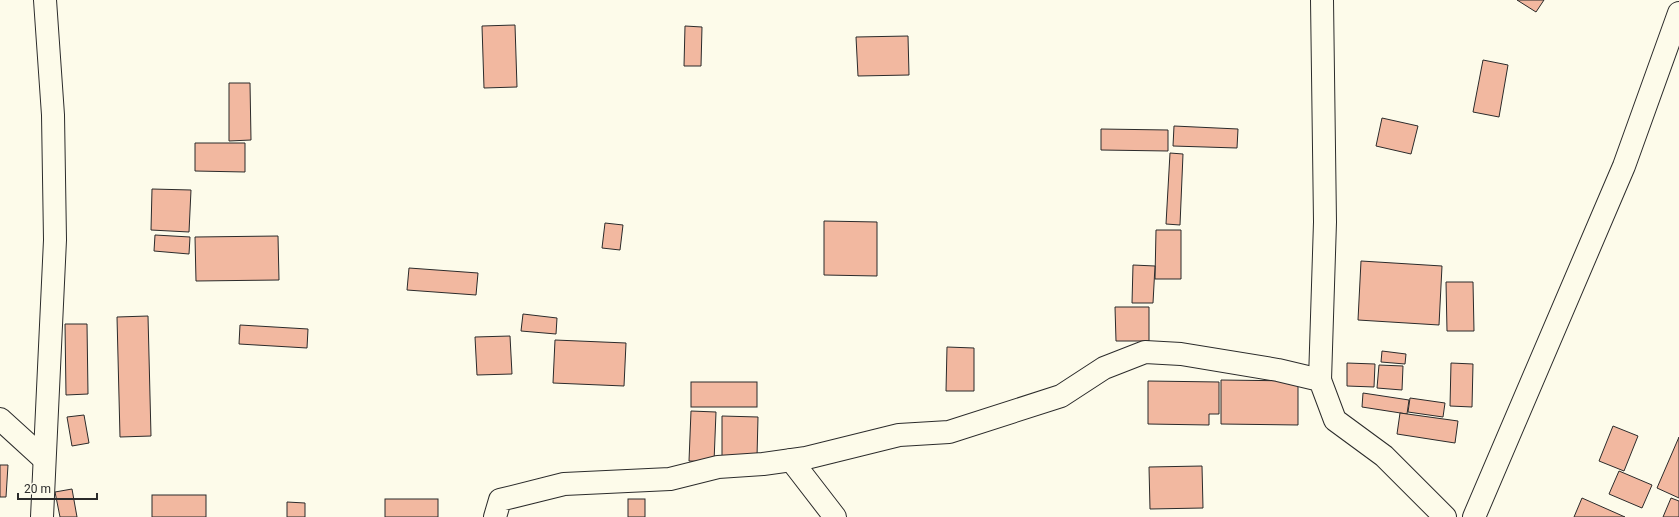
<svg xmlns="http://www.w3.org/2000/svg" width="1679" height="517" font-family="Roboto,sans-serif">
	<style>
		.building { fill: #f2b8a0; stroke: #2b2b2b }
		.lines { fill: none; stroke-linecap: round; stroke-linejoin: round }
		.minor-casing { stroke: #2b2b2b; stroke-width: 24 }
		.minor { stroke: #fdfbea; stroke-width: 22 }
	</style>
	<rect width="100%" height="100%" fill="#fdfbea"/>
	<g class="building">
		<path d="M1517,0h27l-8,12z"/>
		<path d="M515,25l2,62 -33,1 -2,-62z"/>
		<path d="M685,26l17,1 -1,39h-17z"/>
		<path d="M908,36l1,39 -51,1 -2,-39z"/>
		<path d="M1483,60l25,5 -9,52 -26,-5z"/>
		<path d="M229,83h21l1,57 -22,1z"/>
		<path d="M1382,118l36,8 -7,28 -35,-8z"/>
		<path d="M1174,126l64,3 -1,19 -64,-2z"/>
		<path d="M1101,129l67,1v21l-67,-1z"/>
		<path d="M195,143h50v29l-50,-1z"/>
		<path d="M1170,153l13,1 -3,71 -14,-1z"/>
		<path d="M152,189l39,1 -2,42 -38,-2z"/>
		<path d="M824,221l53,1v54l-53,-1z"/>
		<path d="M605,223l18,2 -3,25 -18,-2z"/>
		<path d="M1156,230h25v49h-26z"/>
		<path d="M155,235l35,2 -1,17 -35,-3z"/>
		<path d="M278,236l1,44 -83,1 -1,-44z"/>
		<path d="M1361,261l81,5 -3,59 -81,-5z"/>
		<path d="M1133,265l22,1 -2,37h-21z"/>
		<path d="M409,268l69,5 -2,22 -69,-5z"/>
		<path d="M1446,282h27l1,49h-27z"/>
		<path d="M1115,307h34v34h-33z"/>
		<path d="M523,314l34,4 -1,16 -35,-3z"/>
		<path d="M148,316l3,120 -31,1 -3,-120z"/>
		<path d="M65,324h22l1,70 -22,1z"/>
		<path d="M240,325l68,4 -1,19 -68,-4z"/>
		<path d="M510,336l2,38 -35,1 -2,-38z"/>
		<path d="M555,340l71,3 -2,43 -71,-3z"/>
		<path d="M947,347l27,1v43h-28z"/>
		<path d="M1382,351l24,3 -1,10 -24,-2z"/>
		<path d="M1347,363l28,1 -1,23 -27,-1z"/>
		<path d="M1451,363l22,1 -1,43 -22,-1z"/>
		<path d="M1379,365l24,1 -1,24 -25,-2z"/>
		<path d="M1221,380l77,1v44l-77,-1z"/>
		<path d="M1148,381l71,1v32h-10v11l-61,-1z"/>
		<rect x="691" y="382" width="66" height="25"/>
		<path d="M1363,393l46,7 -2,14 -45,-7z"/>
		<path d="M1410,398l35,5 -2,14 -35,-5z"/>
		<path d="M691,411l25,1 -2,50 -25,-1z"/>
		<path d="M1400,413l58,8 -3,22 -58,-9z"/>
		<path d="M84,415l5,28 -17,3 -5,-29z"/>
		<path d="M722,416l36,1 -1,40 -35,5z"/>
		<path d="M1613,426l25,10 -14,35 -25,-10z"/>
		<path d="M1679,437v61l-22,-10z"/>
		<path d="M0,465h8l-2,32h-6z"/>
		<path d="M1202,466l1,42 -53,1 -1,-42z"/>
		<path d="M1619,471l33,14 -10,23 -33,-14z"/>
		<path d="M72,489l5,28h-17l-5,-25z"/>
		<rect x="152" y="495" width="54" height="22"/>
		<path d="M1582,498l43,19h-51z"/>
		<path d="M1671,498l8,3v16h-16z"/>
		<rect x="385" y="499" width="53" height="18"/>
		<rect x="628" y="499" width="17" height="18"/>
		<path d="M287,502l18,1v14h-18z"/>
	</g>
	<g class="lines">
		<defs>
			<g id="minor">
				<path d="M1320,380l5,-158 -3,-222"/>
				<path d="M0,419l44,40"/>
				<path d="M791,460l44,57"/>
				<path d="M42,517l13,-277 -2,-125 -8,-115"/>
				<path d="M495,517l5,-17 64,-16 106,-5 48,-12 45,-3 43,-6 93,-23 50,-3 112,-36 43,-28 41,-16 36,2 97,16 42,10 15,40 49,36 61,61"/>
				<path d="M1474,517l150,-351 55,-153"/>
			</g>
		</defs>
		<use href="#minor" class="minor-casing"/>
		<use href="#minor" class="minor"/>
	</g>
	<path d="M18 493v6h79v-6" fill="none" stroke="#2b2b2b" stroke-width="2"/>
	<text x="24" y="493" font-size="12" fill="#2b2b2b" stroke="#fdfbea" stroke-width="3" paint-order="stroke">20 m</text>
</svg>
